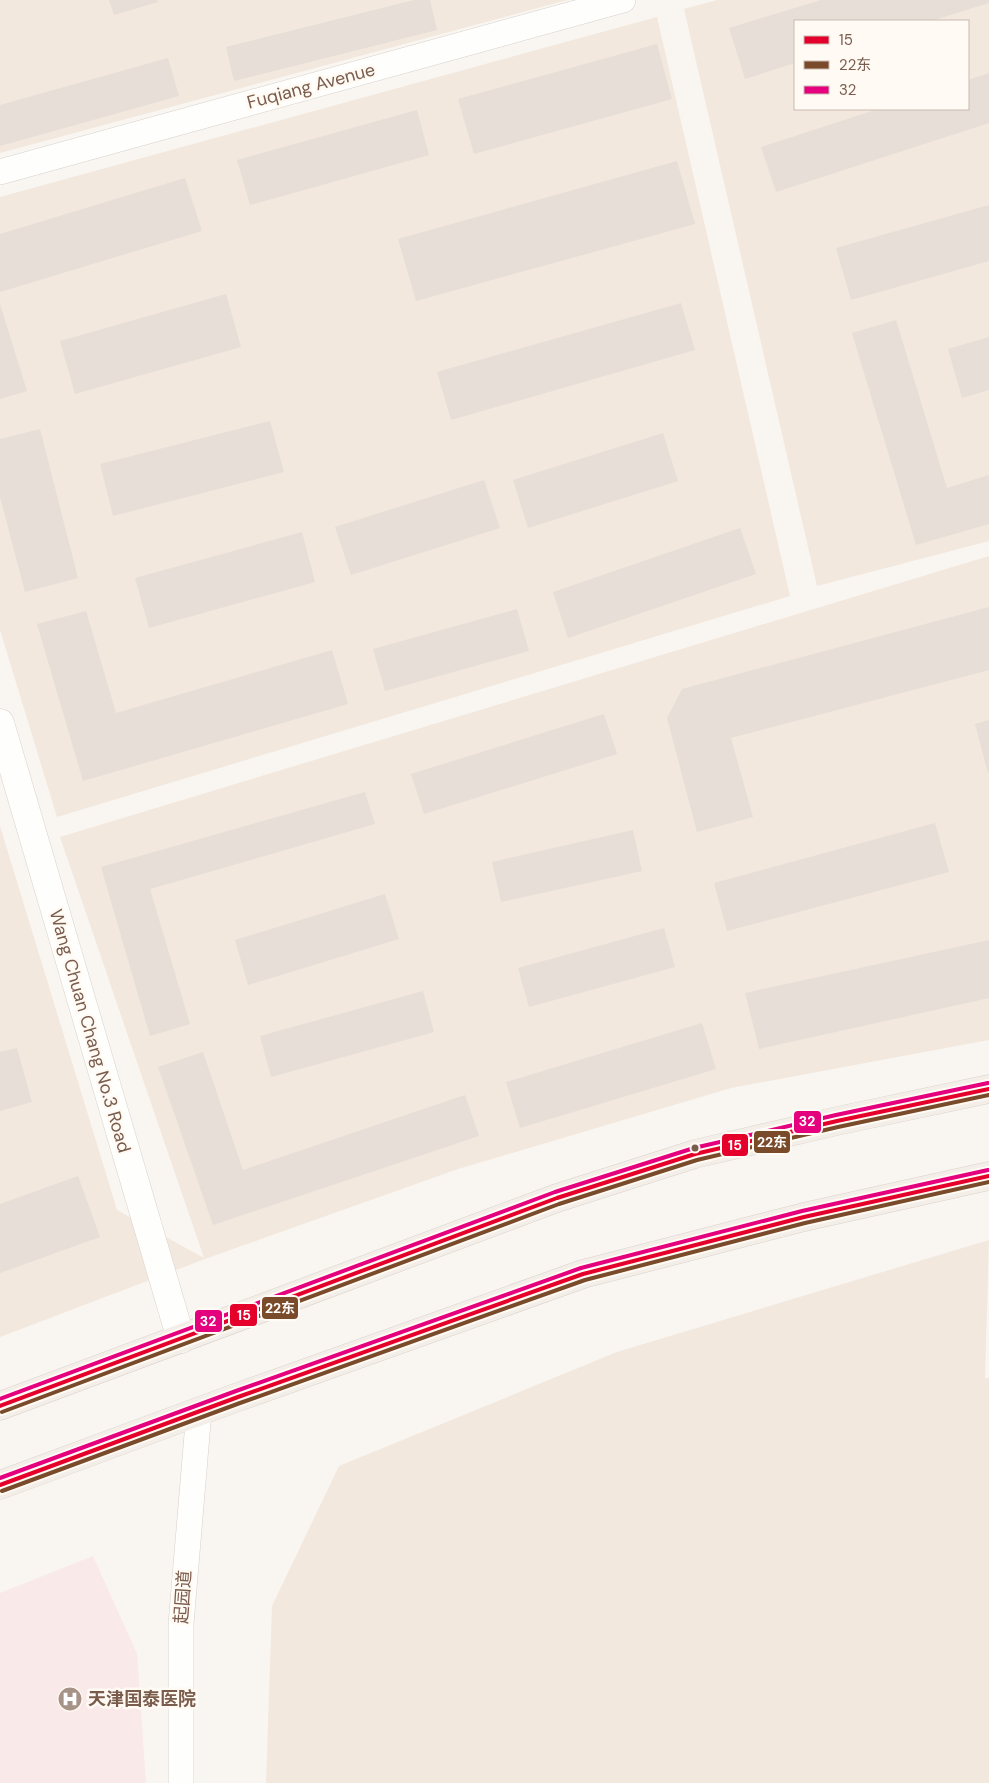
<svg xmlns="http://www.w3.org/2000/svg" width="989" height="1783" font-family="'DM Sans','Noto Sans SC',sans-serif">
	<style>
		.residential { fill: #f2e8de; fill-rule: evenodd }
		.medical { fill: #fae9e9 }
		.building { fill: #e6ded7 }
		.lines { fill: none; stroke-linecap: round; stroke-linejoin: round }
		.street-casing { stroke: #d7d1cb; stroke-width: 26 }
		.secondary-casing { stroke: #d9d2cb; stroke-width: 29 }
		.primary-casing { stroke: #dad1cc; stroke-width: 29 }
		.street { stroke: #fefefd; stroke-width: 25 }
		.secondary { stroke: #fefefd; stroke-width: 28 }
		.primary { stroke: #f3eee8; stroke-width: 28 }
		.bus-1-casing { stroke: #fffaf3; stroke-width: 8 }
		.bus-2-casing { stroke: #fffaf3; stroke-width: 8 }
		.bus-3-casing { stroke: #fffaf3; stroke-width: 8 }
		.bus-1 { stroke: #e4002b; stroke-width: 4 }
		.bus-2 { stroke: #7a4b2a; stroke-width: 4 }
		.bus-3 { stroke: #e5007d; stroke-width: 4 }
		.bus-dot { fill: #7a5c4d; stroke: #fffaf3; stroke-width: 2 }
		.labels { text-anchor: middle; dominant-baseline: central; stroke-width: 5; stroke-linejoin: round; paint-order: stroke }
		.street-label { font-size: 18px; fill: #7a5c4d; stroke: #fffaf3 }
		.poi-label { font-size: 18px; font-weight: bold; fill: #7a5c4d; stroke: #fffaf3; text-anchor: start }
		.line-badge { stroke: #fffaf3; stroke-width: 2 }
		.badge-label { font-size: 14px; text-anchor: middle; font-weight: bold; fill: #fff }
	</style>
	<rect width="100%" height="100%" fill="#f9f5f0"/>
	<g class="residential">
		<path d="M0,0h567l-567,153z"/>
		<path d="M717,0h272v541l-172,45 -133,-577zM795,21h173v88h-173z"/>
		<path d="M657,17l133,579 -733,221 -57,-187v-433z"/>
		<path d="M989,556v484l-258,48 -273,81 -253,90 -205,78v-511l117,384 87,48 -144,-421z"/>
		<path d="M989,1240l-4,138h4v405h-723l6,-177 67,-140 278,-114z"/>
	</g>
	<path class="medical" d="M93,1556l44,98 9,129h-146v-190z"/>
	<g class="building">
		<path d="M109,0h48l1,2 -44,13z"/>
		<path d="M414,0h16l7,30 -203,51 -8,-34z"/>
		<path d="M821,0h168v3l-58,18h-136v42l-50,16 -16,-51z"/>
		<path d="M657,44l15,55 -198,55 -16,-55z"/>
		<path d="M168,58l11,38 -179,50v-41z"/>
		<path d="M989,73v50l-213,69 -15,-45 117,-38h90v-29z"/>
		<path d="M417,110l12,45 -179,50 -13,-45z"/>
		<path d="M677,161l18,63 -279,77 -18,-62z"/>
		<path d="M185,178l17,53 -202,61v-58z"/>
		<path d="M989,205v56l-138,39 -15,-52z"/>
		<path d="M226,294l15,53 -166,47 -15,-53z"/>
		<path d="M681,303l14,47 -244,70 -14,-48z"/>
		<path d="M0,304l27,87 -27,8z"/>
		<path d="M896,320l51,168 42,-13v49l-73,21 -64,-212z"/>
		<path d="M989,337v53l-27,8 -14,-49z"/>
		<path d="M270,421l14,51 -171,44 -13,-52z"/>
		<path d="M40,429l38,149 -53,14 -25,-95v-58z"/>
		<path d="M663,433l15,48 -150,47 -15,-48z"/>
		<path d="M484,480l16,48 -149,47 -16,-48z"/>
		<path d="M740,528l16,46 -188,64 -15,-46z"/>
		<path d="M302,532l13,50 -166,46 -14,-50z"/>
		<path d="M989,607v63l-258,68 22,79 -56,15 -30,-114 15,-29z"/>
		<path d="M517,609l12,42 -144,40 -12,-42z"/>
		<path d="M86,611l30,102 216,-63 16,54 -265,77 -46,-157z"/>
		<path d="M604,714l13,40 -193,60 -13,-40z"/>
		<path d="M989,720v52l-1,1 -13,-49z"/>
		<path d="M365,792l10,32 -225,65 40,135 -40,12 -49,-169z"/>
		<path d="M935,823l14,49 -222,59 -13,-48z"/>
		<path d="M633,830l9,41 -141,31 -9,-40z"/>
		<path d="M385,894l14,45 -151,46 -13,-45z"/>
		<path d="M664,928l11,39 -146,40 -11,-39z"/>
		<path d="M989,940v58l-230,51 -14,-56z"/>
		<path d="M423,991l11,41 -163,45 -11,-41z"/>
		<path d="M702,1023l14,46 -196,59 -14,-46z"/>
		<path d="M17,1048l15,54 -32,9v-59z"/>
		<path d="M203,1052l40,118 222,-75 14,41 -266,89 -55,-158z"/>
		<path d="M78,1176l22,61 -100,36v-69z"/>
	</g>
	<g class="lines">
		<defs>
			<g id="street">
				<path d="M0,172l623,-172"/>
				<path d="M181,1783v-159l18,-213"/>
			</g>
			<path id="secondary" d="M0,723l181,616"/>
			<g id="primary">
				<path d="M0,1406l557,-208 138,-44 142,-33 152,-32"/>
				<path d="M0,1485l238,-88 345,-123 221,-57 185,-41"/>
			</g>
		</defs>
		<use href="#street" class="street-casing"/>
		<use href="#secondary" class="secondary-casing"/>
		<use href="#primary" class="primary-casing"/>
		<use href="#street" class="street"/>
		<use href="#secondary" class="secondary"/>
		<use href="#primary" class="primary"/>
		<defs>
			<g id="bus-1">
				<path d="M0,1406l557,-208 138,-44 142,-33 152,-32"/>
				<path d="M0,1485l238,-88 345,-123 221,-57 185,-41"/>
			</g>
			<g id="bus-2">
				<path d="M2,1412l557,-208 138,-44 141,-33 151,-32"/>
				<path d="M2,1491l238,-88 345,-123 220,-57 184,-41"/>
			</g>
			<g id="bus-3">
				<path d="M0,1399l555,-207 139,-44 142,-33 152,-32"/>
				<path d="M0,1478l236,-87 345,-123 221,-57 186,-41"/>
			</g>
		</defs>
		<use href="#bus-1" class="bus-1-casing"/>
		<use href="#bus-2" class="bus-2-casing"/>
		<use href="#bus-3" class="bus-3-casing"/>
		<use href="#bus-1" class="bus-1"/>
		<use href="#bus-2" class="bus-2"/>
		<use href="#bus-3" class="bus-3"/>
	</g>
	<defs>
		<symbol id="hospital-disc" viewBox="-11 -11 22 22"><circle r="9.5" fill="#a69286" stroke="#fffaf3"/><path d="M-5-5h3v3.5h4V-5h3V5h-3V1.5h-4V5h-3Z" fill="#fff"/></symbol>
	</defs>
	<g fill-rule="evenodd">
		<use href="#hospital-disc" x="56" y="1685" width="28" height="28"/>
	</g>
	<circle class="bus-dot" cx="695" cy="1148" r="4.5"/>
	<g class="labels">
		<g class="street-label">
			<text transform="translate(311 86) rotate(-15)">Fuqiang Avenue</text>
			<text transform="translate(90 1031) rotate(74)">Wang Chuan Chang No.3 Road</text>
			<text transform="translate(183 1597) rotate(-86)">起园道</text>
		</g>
		<g class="poi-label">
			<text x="88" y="1699">天津国泰医院</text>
		</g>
	</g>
	<g class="line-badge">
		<rect x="793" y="1110" width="29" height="24" rx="5" fill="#e5007d"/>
		<rect x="753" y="1130" width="38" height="24" rx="5" fill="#7a4b2a"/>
		<rect x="721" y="1133" width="28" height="24" rx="5" fill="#e4002b"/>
		<rect x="261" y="1296" width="38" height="24" rx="5" fill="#7a4b2a"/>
		<rect x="229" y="1303" width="29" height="24" rx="5" fill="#e4002b"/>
		<rect x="194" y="1309" width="29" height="24" rx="5" fill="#e5007d"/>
	</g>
	<g class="badge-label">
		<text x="807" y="1126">32</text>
		<text x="772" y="1147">22东</text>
		<text x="735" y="1150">15</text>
		<text x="280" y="1313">22东</text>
		<text x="244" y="1320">15</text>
		<text x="208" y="1326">32</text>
	</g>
	<rect x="794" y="20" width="175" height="90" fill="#fffaf3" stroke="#cabbb1"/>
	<rect x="804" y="36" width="25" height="8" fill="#e4002b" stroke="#cabbb1"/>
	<text x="839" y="45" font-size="15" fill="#7a5c4d">15</text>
	<rect x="804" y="61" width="25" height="8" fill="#7a4b2a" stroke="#cabbb1"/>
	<text x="839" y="70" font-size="15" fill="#7a5c4d">22东</text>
	<rect x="804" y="86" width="25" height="8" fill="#e5007d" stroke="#cabbb1"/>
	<text x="839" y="95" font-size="15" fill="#7a5c4d">32</text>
</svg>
